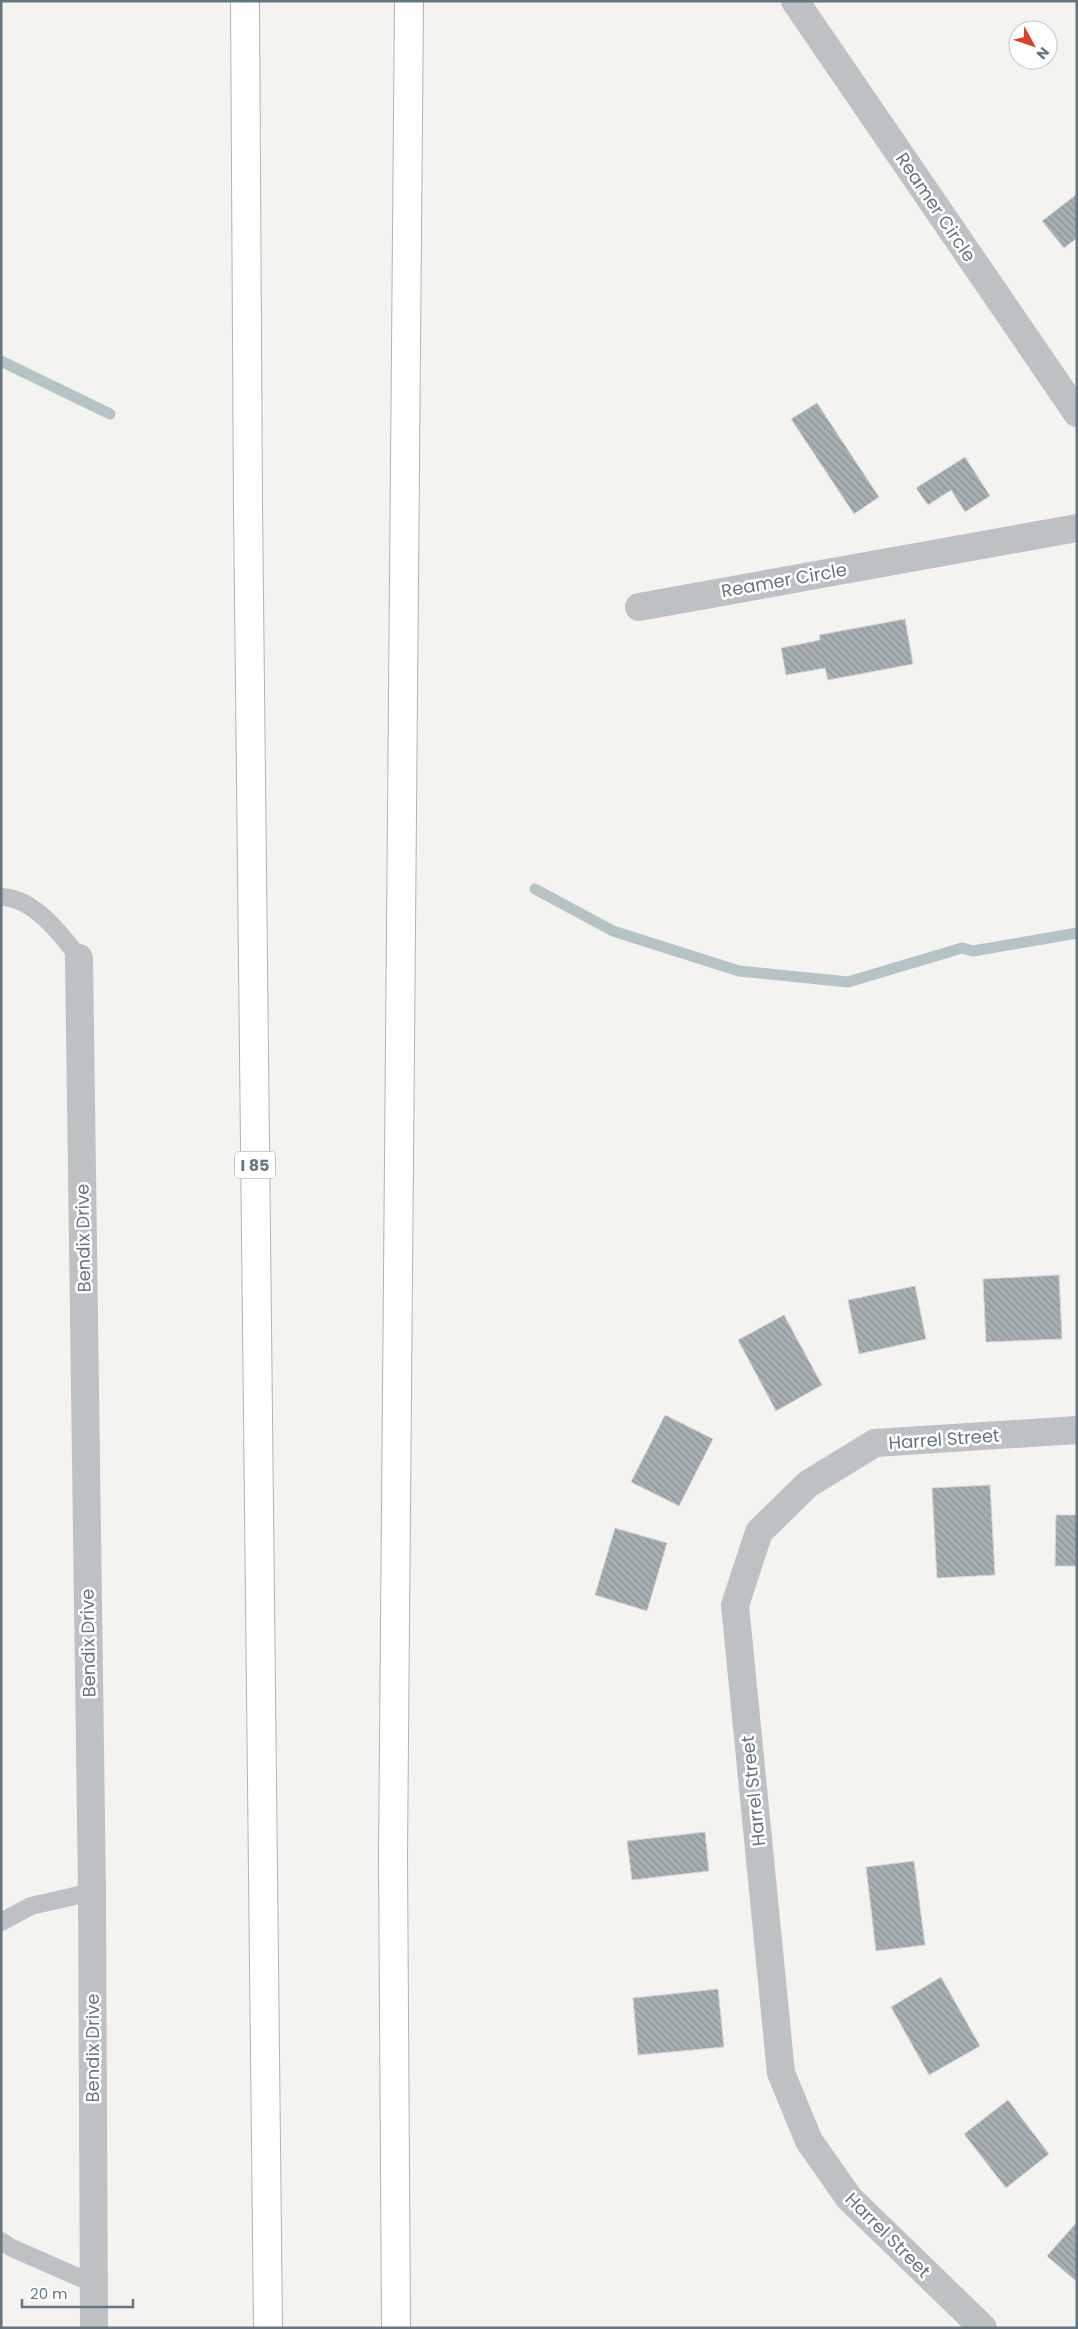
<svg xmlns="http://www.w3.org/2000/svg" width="1078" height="2329" font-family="Poppins,sans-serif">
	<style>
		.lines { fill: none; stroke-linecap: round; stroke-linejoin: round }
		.stream { stroke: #b5c3c5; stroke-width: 11 }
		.building { fill: url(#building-back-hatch); stroke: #d5d5d3 }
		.motorway-casing { stroke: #b0b4b6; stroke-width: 30 }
		.service { stroke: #bdc1c4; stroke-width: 18 }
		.minor { stroke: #bdc1c4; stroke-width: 28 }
		.motorway { stroke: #fff; stroke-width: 28 }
		.labels { text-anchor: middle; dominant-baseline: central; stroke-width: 5; stroke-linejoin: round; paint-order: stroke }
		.shield { fill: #fff; stroke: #929fa5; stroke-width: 1 }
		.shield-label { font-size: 16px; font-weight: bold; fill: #64767f }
		.street-label { font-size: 18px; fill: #64767f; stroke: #fff }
	</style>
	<defs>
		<pattern id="building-back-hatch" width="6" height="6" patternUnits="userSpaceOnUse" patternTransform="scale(1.25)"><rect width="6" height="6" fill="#a6afb2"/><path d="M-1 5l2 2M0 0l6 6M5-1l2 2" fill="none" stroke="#8b9396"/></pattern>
	</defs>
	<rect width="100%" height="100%" fill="#f4f3f0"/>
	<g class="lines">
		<g class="stream">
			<path d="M1,361l109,53"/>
			<path d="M535,889l78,42 126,40 109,11 114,-34 11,3 104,-18"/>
		</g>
	</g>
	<g class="building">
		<path d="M1077,194v44l-13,10 -22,-27z"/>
		<path d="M817,403l62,94 -25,17 -63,-95z"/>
		<path d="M965,457l25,39 -25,16 -14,-22 -23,15 -12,-17z"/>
		<path d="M905,619l8,45 -85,16 -3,-12 -39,7 -5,-27 39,-8 -1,-5z"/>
		<path d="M1059,1275l3,64 -76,3 -3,-63z"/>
		<path d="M915,1286l11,53 -67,15 -11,-54z"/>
		<path d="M784,1315l38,70 -46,26 -38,-71z"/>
		<path d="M665,1415l48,24 -34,67 -48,-24z"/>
		<path d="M990,1485l5,90 -58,3 -5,-90z"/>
		<path d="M1056,1515h21v51h-22z"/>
		<path d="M615,1528l52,15 -20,68 -52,-16z"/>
		<path d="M705,1832l4,39 -77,9 -5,-39z"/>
		<path d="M914,1861l11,84 -49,6 -10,-84z"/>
		<path d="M941,1977l39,69 -51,29 -38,-68z"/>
		<path d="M718,1989l6,58 -86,8 -5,-57z"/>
		<path d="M1008,2100l41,54 -43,34 -42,-54z"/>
		<path d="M1077,2222v60l-30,-26z"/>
	</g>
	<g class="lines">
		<defs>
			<g id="motorway">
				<path d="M245,1l3,505 20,1822"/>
				<path d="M396,2328l-3,-472 16,-1855"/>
			</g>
		</defs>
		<use href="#motorway" class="motorway-casing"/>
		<g class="service">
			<path d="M1,897c32,0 61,38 78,61"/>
			<path d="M1,1922l30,-16 61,-14"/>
			<path d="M1,2241l11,7 82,36"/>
		</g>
		<g class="minor">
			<path d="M795,1l282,412"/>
			<path d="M639,607l438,-79"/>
			<path d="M79,958l13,934 2,436"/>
			<path d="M983,2328l-134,-130 -40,-57 -28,-68 -46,-468 24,-73 49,-48 67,-41 202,-13"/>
		</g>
		<use href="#motorway" class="motorway"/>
	</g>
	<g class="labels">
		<rect class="shield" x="235" y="1151.5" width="40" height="27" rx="4"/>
		<g class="shield-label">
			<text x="255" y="1165">I 85</text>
		</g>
		<g class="street-label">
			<text transform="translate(936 207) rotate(56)">Reamer Circle</text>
			<text transform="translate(784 580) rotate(-10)">Reamer Circle</text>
			<text transform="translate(83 1238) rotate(-91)">Bendix Drive</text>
			<text transform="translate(944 1439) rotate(-4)">Harrel Street</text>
			<text transform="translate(88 1643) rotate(-91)">Bendix Drive</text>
			<text transform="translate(753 1791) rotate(-96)">Harrel Street</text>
			<text transform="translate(92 2048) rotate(-90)">Bendix Drive</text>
			<text transform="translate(888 2235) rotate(45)">Harrel Street</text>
		</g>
	</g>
	<rect width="1078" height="2329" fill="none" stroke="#64767f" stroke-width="5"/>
	<g transform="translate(1033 45) rotate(130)"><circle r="24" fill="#ffffff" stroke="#c1c8cc"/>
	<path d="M0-4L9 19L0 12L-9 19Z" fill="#da4129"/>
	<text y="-8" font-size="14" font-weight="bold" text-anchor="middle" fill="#64767f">N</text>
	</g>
	<path d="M22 2299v8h111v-8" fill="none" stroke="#64767f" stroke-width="2.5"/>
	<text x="30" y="2299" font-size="15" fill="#64767f" stroke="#ffffff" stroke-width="4" paint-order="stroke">20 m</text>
</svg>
